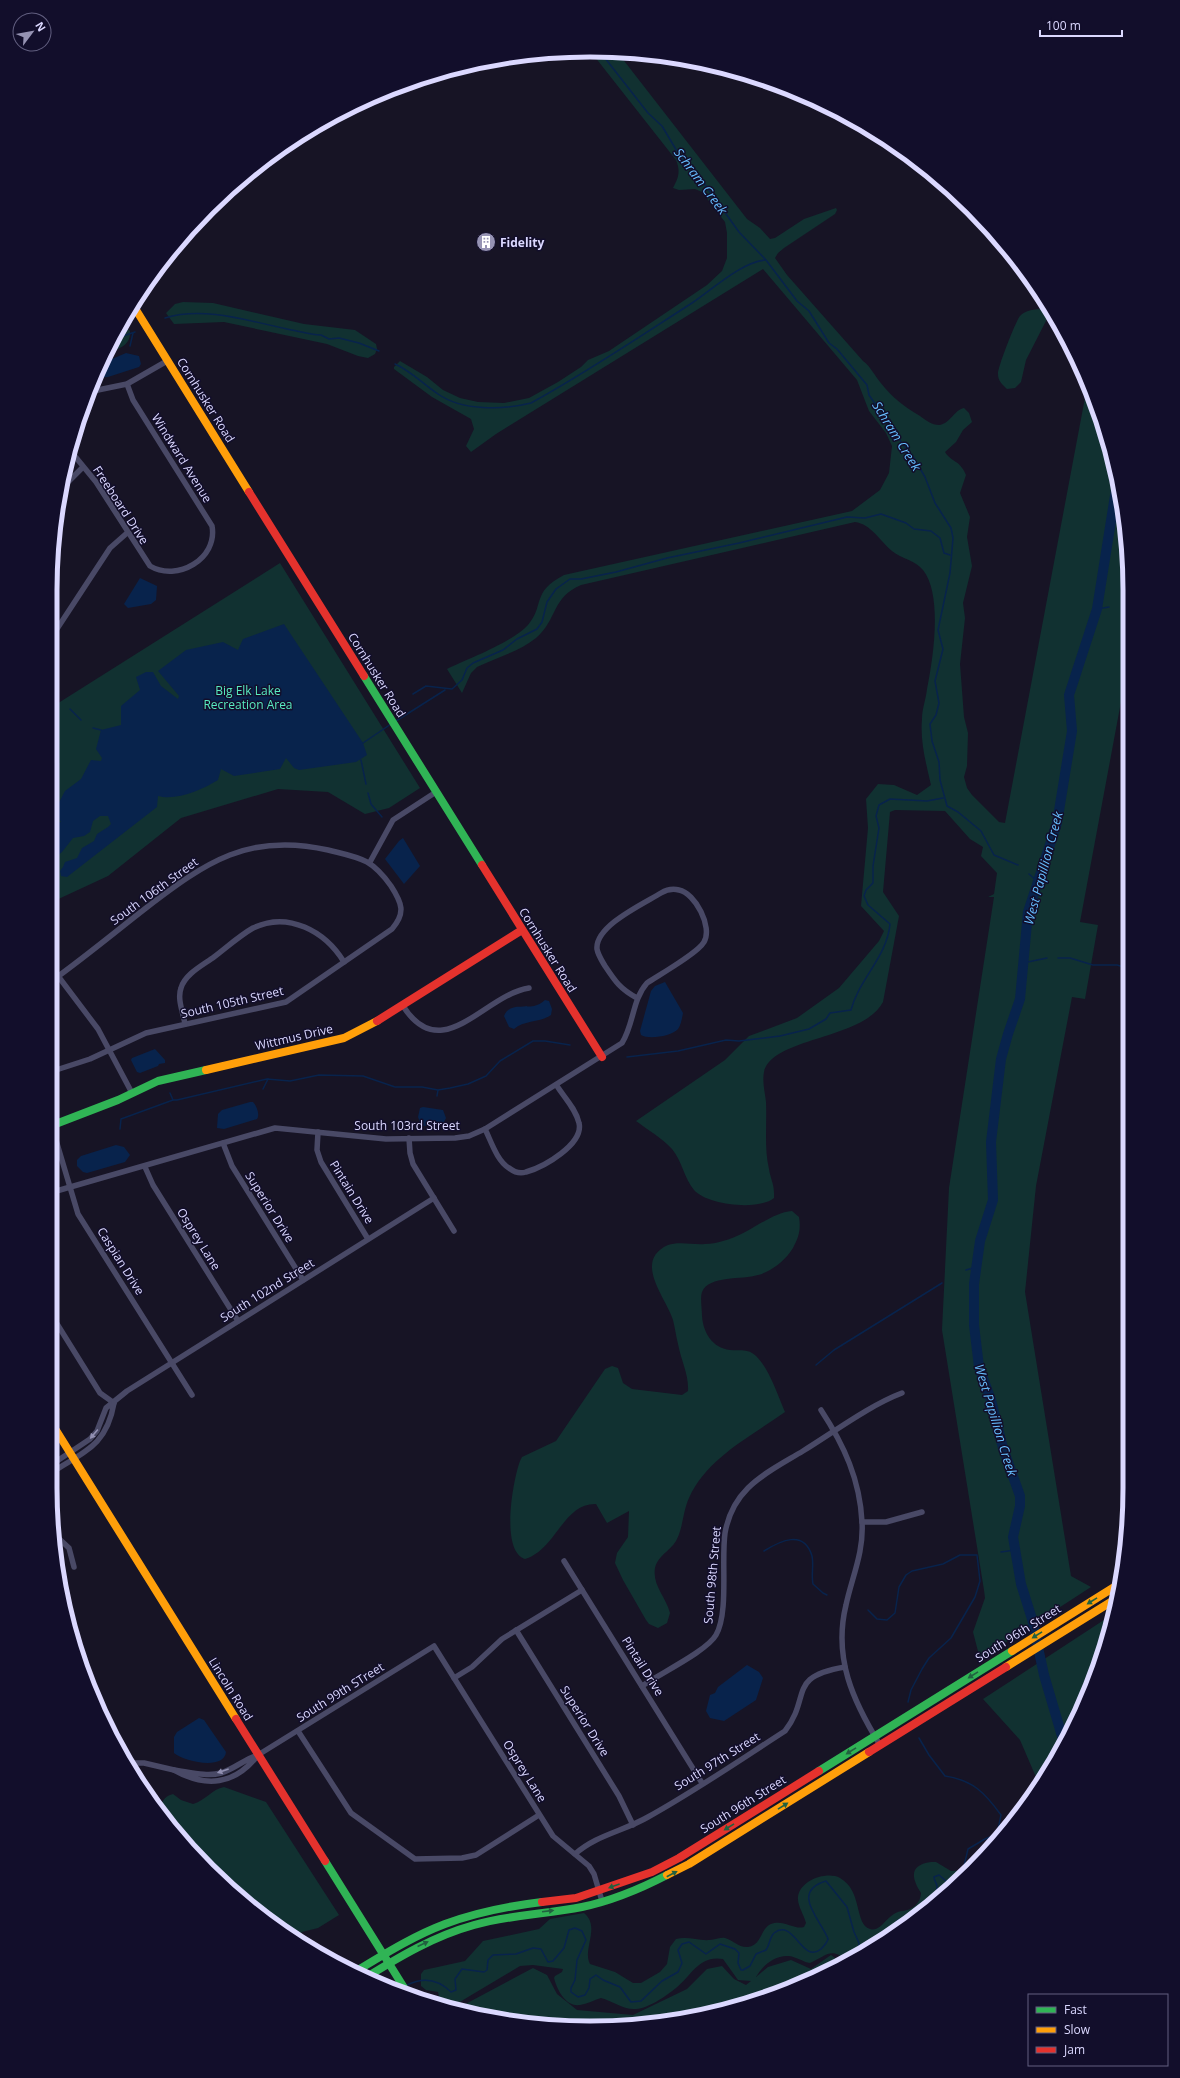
<svg xmlns="http://www.w3.org/2000/svg" width="1180" height="2078" font-family="'Open Sans',sans-serif">
	<style>
		.green { fill: #113131 }
		.water { fill: #08234c }
		.lines { fill: none; stroke-linecap: round; stroke-linejoin: round }
		.stream { stroke: #08234c; stroke-width: 1.5 }
		.river { stroke: #08234c; stroke-width: 10 }
		.street { stroke: #494966; stroke-width: 5.5 }
		.fast { stroke: #30b455; stroke-width: 8 }
		.slow { stroke: #ff9f0a; stroke-width: 8 }
		.jam { stroke: #e5322d; stroke-width: 8 }
		.oneway { fill: #9290b2 }
		.oneway2 { fill: #216140 }
		.labels { text-anchor: middle; dominant-baseline: central; stroke-width: 3; stroke-linejoin: round; paint-order: stroke }
		.poi-label { font-size: 12px; font-weight: bold; fill: #dbd8ff; stroke: #120e2b; text-anchor: start }
		.street-label { font-size: 12px; fill: #dbd8ff; stroke: #120e2b }
		.park-label { font-size: 12px; fill: #58ebc0; stroke: #120e2b }
		.water-label { font-size: 13px; font-style: italic; fill: #66beff; stroke: #120e2b }
		.rim { fill: none; stroke: #dbd8ff; stroke-width: 5 }
	</style>
	<rect width="100%" height="100%" fill="#171425"/>
	<g class="green">
		<path d="M591,52l27,1 129,166 13,9 10,11 5,-1 29,-19 32,-11 1,2 -2,4 -51,34 -6,5 -3,5 12,17 76,86c8,6 11,14 17,21 13,16 23,24 40,34 5,4 12,9 19,9 11,-1 15,-15 25,-17l5,5 3,9 -9,8 -7,12 -11,10c7,11 14,7 21,23l-6,18 10,24 -3,20 5,29 -9,37 2,15 -5,46 4,53 4,16 -1,33 -3,11 3,11 5,7 27,27 6,1 82,-436 14,29 24,104 1,155 -46,247 18,3 -13,74 -13,-2 -36,189 -11,106 46,284 20,11 -111,72 -7,-27 12,-34 -1,-8 -42,-260 7,-142 45,-291h-6l6,-3 3,-21 -16,-17 2,-9 -13,-8 -25,-28 -50,-1 -5,2 -7,80 16,24 -16,86c-20,38 -111,35 -119,70 -2,10 1,20 2,30 1,22 -2,46 3,67 1,8 5,15 5,24v5c-16,13 -67,7 -80,-8 -10,-12 -12,-29 -22,-41 -10,-11 -24,-19 -36,-28l89,-61 24,-24 48,-18 42,-30 40,-47 5,-10 -23,-25 7,-78 -2,-29 12,-15 16,1 23,10 14,-10c-5,-22 -11,-43 -9,-66 0,-10 4,-20 5,-30 6,-30 16,-94 -4,-119 -8,-10 -21,-11 -31,-19 -12,-10 -21,-27 -37,-29l-274,63c-30,13 -23,34 -45,53 -16,13 -40,20 -59,29l-6,6 -9,20 -15,-24c21,-10 66,-27 81,-44 17,-20 3,-33 36,-50l288,-64 28,-21 9,-17 3,-27 -6,-13 -17,-22 -12,-31 -94,-111 -267,165 -25,18 -5,-6 8,-17 -3,-10 -39,-22 -38,-28v-2l6,-6 27,16 16,13 17,8 18,4 26,1 25,-5 29,-16 23,-15 7,-7 21,-9 98,-66 15,-14 5,-13v-25l-2,-11 -23,-30 -7,-3 -16,1 -6,-2c5,-10 8,-16 3,-28z"/>
		<path d="M183,302l30,1 91,21 51,6 21,14 1,5 -2,5 -7,4 -10,-2 -31,-12 -103,-22 -50,2 -8,-11 9,-9z"/>
		<path d="M1043,309l5,8 -22,43 -5,22 -6,6 -8,1c-5,-5 -9,-8 -9,-15 -1,-5 18,-54 22,-58 5,-6 15,-7 23,-7z"/>
		<path d="M124,325l6,6c1,14 -10,17 -21,22l11,-27z"/>
		<path d="M280,563l140,225 -31,20 -24,6 -37,-22 -50,-3 -97,29 -73,58 -56,26v-195z"/>
		<path d="M792,1211l7,6c2,12 0,20 -6,31 -8,13 -21,23 -35,27 -16,5 -49,0 -56,17 -2,6 0,17 0,24 1,16 10,32 28,34 10,1 18,-2 26,6 14,14 21,38 29,56 -35,25 -78,46 -96,86 -6,13 -6,29 -12,41 -5,11 -19,16 -22,29 -3,17 11,29 15,45l-3,10 -9,5 -9,-4 -3,-4 -23,-40 -8,-17 2,-10 11,-16 1,-26 -22,12 -11,-19c-33,-1 -40,46 -71,55 -25,-8 -12,-79 -5,-98l2,-4 34,-16 49,-72 7,-3 6,2 5,15 9,6 50,6 6,-4c1,-16 -7,-31 -10,-47 -2,-8 -3,-16 -5,-24 -6,-21 -41,-59 -5,-75 11,-4 25,0 37,-1 6,0 12,-1 18,-3 24,-5 46,-28 69,-30z"/>
		<path d="M1110,1616l-9,45 -43,97 -19,26 -19,-44 -37,-41z"/>
		<path d="M224,1787l42,15 73,113 -21,13 -16,4 -8,7 -86,-69 -49,-57c3,-10 3,-16 14,-19l8,6 12,4c12,-3 19,-15 31,-17z"/>
		<path d="M931,1862h5l15,9 19,-1 -24,24 -86,62 -12,6c-16,-16 -21,-7 -38,1 -7,-1 -13,-6 -21,-7 -14,-1 -26,9 -33,21l12,-10 23,-7 20,9 20,-14 12,9 -47,23 -100,31 -71,9 -105,-4 -69,-13 7,-2 75,-40 14,7 10,19 20,16 56,5 54,-26 20,-20 15,-3 12,13 12,6 5,-4 -13,-1 -15,-21c-24,-4 -31,16 -47,29 -10,8 -27,20 -40,21 -13,1 -23,-8 -35,-11 -7,2 -14,6 -21,7 -15,2 -23,-16 -26,-27l1,-2 7,-4 1,-3 -30,-4 -13,1 -72,43 -7,-3 -3,-14 -12,-2 -5,-4v-12l3,-4 41,-9 18,-20 56,-12 11,-10 34,-6c17,14 -2,36 6,51l25,8 18,11h8l19,-11 7,-8 3,-17 6,-8c12,-3 22,2 34,1 5,0 11,-3 15,-2 8,2 14,10 23,9 14,-2 12,-18 23,-23 12,-5 23,6 33,3l2,-4c-2,-8 -9,-18 -8,-26 2,-17 29,-26 42,-19 23,13 14,46 30,51 12,4 17,-17 33,-18 9,-1 18,-8 18,-18 -9,-14 -13,-28 10,-31z"/>
	</g>
	<g class="water">
		<path d="M126,353l13,3 2,8 -2,3 -31,10 -10,1 7,-16z"/>
		<path d="M140,578l17,8 -1,14 -5,4 -23,4 -4,-4z"/>
		<path d="M284,624l79,119 4,12 -11,7 -57,8 -5,-2 -8,-10 -6,11 -46,7 -13,-7 -3,11c-16,10 -42,21 -60,16l-1,11 -90,70 -6,-1 -1,-5 3,-4 2,-5 12,-4 5,-10 12,-7 3,-7 11,-7 3,-3 -3,-8h-8l-7,5 -3,11 -6,4 -11,2 -11,14 -10,8v-37l9,-1 -7,-10 11,-21 16,-12 10,-19 10,1 1,-3 -6,-9 5,-19 20,-5v-19l19,-16 -4,-13 10,-5h7l8,14 17,13 1,-3 -21,-25 28,-21 37,-8 15,8 5,-11z"/>
		<path d="M403,838l17,28 -16,18 -19,-25 14,-18z"/>
		<path d="M665,982l18,31c-1,5 -2,12 -5,16 -6,7 -29,11 -37,6l-1,-4 11,-40 4,-5z"/>
		<path d="M545,1000l4,1 3,8 -1,6c-12,8 -27,5 -37,14l-5,-2 -5,-11c5,-13 19,-8 30,-10 4,-1 8,-3 11,-6z"/>
		<path d="M155,1049l10,11v3l-6,1 -1,2 -18,7 -3,-1 -6,-12 1,-2z"/>
		<path d="M250,1102h3c4,4 7,13 4,17l-33,10 -7,-1 1,-14 4,-4z"/>
		<path d="M423,1107l20,3 3,8 -3,6 -20,2 -2,-1 -3,-8 2,-9z"/>
		<path d="M116,1145l8,2 6,8 -5,7 -38,11 -4,-1 -6,-6v-6l4,-4z"/>
		<path d="M747,1665l12,7 4,6 -7,22 -32,21 -14,-3 -4,-7 4,-16 5,-2 3,-6z"/>
		<path d="M199,1718l5,2 22,32c-2,19 -43,9 -52,1v-16l3,-5z"/>
	</g>
	<g class="lines">
		<g class="stream">
			<path d="M601,53l47,60 14,13 22,37 14,12 41,57 27,28 31,41 12,10 20,32 8,6 30,36 2,10 11,16 14,17 7,14 13,16 11,19 10,26 16,25 2,10 -3,35 -12,57 5,19 -8,32 4,22 -3,12 -6,9 2,17 7,21 1,18 7,26 11,6 23,19 13,24 24,10"/>
			<path d="M165,318c39,-12 84,3 122,11 11,2 23,6 34,6l8,4 10,-1 20,5 20,8"/>
			<path d="M114,339l21,-7"/>
			<path d="M130,346l3,-13"/>
			<path d="M395,364c16,7 28,20 43,30 24,17 65,16 93,9 55,-30 108,-66 161,-100 21,-14 48,-40 73,-43"/>
			<path d="M1122,602l4,-1"/>
			<path d="M1097,609l12,-2"/>
			<path d="M413,694l13,-8 26,3 10,-9 5,-12 6,-5 30,-13 14,-11 20,-10 5,-7 5,-20 9,-13 14,-10h11l35,-7 51,-14 72,-15 108,-26 18,1 16,-4 25,9 8,6 17,2 9,7 4,15 6,2"/>
			<path d="M70,709l11,11"/>
			<path d="M396,721l49,-31"/>
			<path d="M93,728l8,2"/>
			<path d="M363,743l28,-19"/>
			<path d="M361,760l5,24"/>
			<path d="M368,793l3,11 11,13"/>
			<path d="M1029,874l9,8"/>
			<path d="M1058,958h12l23,7h24l10,3"/>
			<path d="M1023,963l24,-5"/>
			<path d="M627,1057l51,-6 48,-11 13,1 41,-5 29,-7 17,-10 4,-6 21,-3c8,-31 36,-53 39,-86l-22,-19 -4,-9 2,-6 7,-7v-17l6,-38 -3,-12 3,-11 11,-6 37,2 16,-3"/>
			<path d="M263,1089l5,-10"/>
			<path d="M170,1093l3,7h4l90,-21 23,2 29,-6 44,1 32,11h27l16,3 12,-2 18,-4 18,-8 14,-15 33,-20h12l25,4"/>
			<path d="M437,1096l1,-6"/>
			<path d="M120,1129l1,-10 52,-19"/>
			<path d="M966,1270l10,-3"/>
			<path d="M816,1365l18,-15 108,-67"/>
			<path d="M764,1551c16,-10 40,-22 48,5 2,9 -1,19 1,28l10,9 4,2"/>
			<path d="M1001,1552l14,-2"/>
			<path d="M868,1610l9,9 10,1 8,-7 4,-26 7,-12 6,-4 31,-7 17,-9h17l3,26 -5,16 -24,41 -22,20 -7,11 -11,21 -3,12"/>
			<path d="M919,1738l10,17 16,21c28,4 40,17 56,39l-4,19 -12,5 -17,10 -7,30"/>
			<path d="M922,1911c6,-8 16,-14 15,-25 -1,-4 -3,-6 -3,-9l5,-2 14,12"/>
			<path d="M265,1917l3,-2 5,3 5,9"/>
			<path d="M887,1937l10,-16 2,-1 5,4"/>
			<path d="M407,1985c16,-8 31,-6 44,7l5,-2 -1,-11 7,-10 22,3 3,-2 1,-10 5,-5 23,-1 17,-6 8,1 7,13 5,-1 11,-13 5,-18 6,-2 7,3 4,9 -9,20 -2,20 -4,8v4l7,5 7,-2 4,-7 1,-9 6,-4 7,5 17,7 11,15 10,-1 21,-20 16,-9 4,-9 -4,-13 4,-6 7,-2 17,12 14,-10 15,5 4,4 -1,10 3,7h2l7,-4 6,-12 10,-4c4,-5 3,-12 8,-17 20,-16 28,32 47,16 3,-3 6,-6 7,-10 -6,-18 -39,-47 -2,-58l21,26 7,25 5,11 -1,14"/>
		</g>
		<path class="river" d="M1064,1743l-20,-68 -12,-56 -11,-35 -8,-47 7,-31v-10l-17,-48 -12,-48 -12,-33 -5,-42v-41l6,-43 13,-41 -2,-58 10,-83 7,-25 12,-35 8,-87 29,-89 15,-92 -3,-36 28,-86 20,-126"/>
		<g class="street">
			<path d="M93,391l34,-7 40,-23"/>
			<path d="M69,449l27,33 54,84c27,16 68,-7 62,-40l-79,-126 -6,-16"/>
			<path d="M62,488l21,-21"/>
			<path d="M51,638l59,-90 17,-15"/>
			<path d="M370,862l23,-42 43,-28"/>
			<path d="M58,976l40,53 34,64"/>
			<path d="M53,980c32,-23 62,-48 93,-72 60,-46 103,-76 182,-58 32,8 43,8 63,36 11,17 15,27 1,43l-106,73 -140,31 -56,26 -37,12"/>
			<path d="M403,1006c39,61 81,-11 126,-18"/>
			<path d="M185,1024c-2,-12 -8,-25 -4,-36 4,-14 22,-23 33,-31 12,-9 25,-21 39,-29 35,-17 72,3 91,34"/>
			<path d="M485,1129c6,12 12,32 24,39 5,4 11,6 17,4 18,-5 58,-28 53,-49 -3,-14 -15,-26 -22,-37"/>
			<path d="M53,1130l25,84 114,181"/>
			<path d="M318,1132l-1,18 4,12 47,77"/>
			<path d="M409,1138l1,15 3,11 41,67"/>
			<path d="M223,1143l9,23 71,114"/>
			<path d="M145,1167l8,18 85,136"/>
			<path d="M53,1192l222,-64 111,11 69,-1 14,-2 16,-7 137,-86c12,-19 10,-43 25,-60 12,-8 51,-30 57,-41 9,-15 -9,-49 -25,-52 -7,-2 -13,0 -18,3 -18,11 -66,33 -64,56 1,6 5,12 8,17 10,15 15,23 32,32"/>
			<path d="M54,1319l46,74 14,10"/>
			<path d="M821,1410c23,35 39,70 41,112 2,30 -10,55 -16,83 -13,53 7,96 34,140"/>
			<path d="M54,1463l36,-24 7,-8 9,-23 21,-17 307,-193"/>
			<path d="M54,1471c32,-20 53,-27 60,-68"/>
			<path d="M862,1522h24l36,-10"/>
			<path d="M55,1535l14,13 5,19"/>
			<path d="M564,1561l138,222"/>
			<path d="M516,1630l103,166 14,29"/>
			<path d="M454,1678l18,-11 30,-28 80,-49"/>
			<path d="M642,1686c17,-12 65,-35 74,-51 13,-23 5,-74 9,-102 3,-17 11,-33 23,-45 15,-15 37,-26 55,-37 31,-19 67,-46 99,-58"/>
			<path d="M298,1731l53,82 64,46 47,-1 14,-3 63,-40"/>
			<path d="M258,1755c-23,30 -52,33 -84,15 15,2 33,7 47,3 13,-4 24,-14 37,-18l176,-109 119,190 36,30 5,8 8,27"/>
			<path d="M128,1763h16l30,7"/>
			<path d="M575,1854c21,-19 49,-23 73,-37 47,-26 92,-57 137,-86 27,-35 1,-54 60,-64"/>
		</g>
		<g class="fast">
			<path d="M364,676l118,189"/>
			<path d="M53,1125l65,-25 40,-19 48,-11"/>
			<path d="M819,1771l193,-120"/>
			<path d="M325,1861l83,133"/>
			<path d="M353,1973c30,-18 60,-37 92,-49 32,-12 64,-18 97,-22"/>
			<path d="M365,1978c34,-21 69,-42 109,-53 35,-10 72,-11 108,-18 29,-6 58,-18 85,-32"/>
		</g>
		<g class="slow">
			<path d="M133,305l116,187"/>
			<path d="M206,1070l138,-32 33,-17"/>
			<path d="M54,1427l182,292"/>
			<path d="M1012,1651l104,-65"/>
			<path d="M1006,1667l108,-67"/>
			<path d="M667,1875l22,-11 180,-112"/>
		</g>
		<g class="jam">
			<path d="M249,492l115,184"/>
			<path d="M482,865l120,192"/>
			<path d="M377,1021l145,-91"/>
			<path d="M236,1719l89,142"/>
			<path d="M869,1752l137,-85"/>
			<path d="M542,1902l34,-4 76,-26 27,-14 140,-87"/>
		</g>
	</g>
	<defs><path id="oneway-solid" d="M-6-.8H1V-3.2L6.5 0L1 3.2V.8H-6Z"/></defs>
	<g class="oneway">
		<use href="#oneway-solid" transform="translate(94 1434) rotate(130)"/>
		<use href="#oneway-solid" transform="translate(223 1771) rotate(161)"/>
	</g>
	<g class="oneway2">
		<use href="#oneway-solid" transform="translate(1092 1601) rotate(148)"/>
		<use href="#oneway-solid" transform="translate(1037 1635) rotate(148)"/>
		<use href="#oneway-solid" transform="translate(973 1675) rotate(148)"/>
		<use href="#oneway-solid" transform="translate(851 1751) rotate(148)"/>
		<use href="#oneway-solid" transform="translate(783 1806) rotate(-32)"/>
		<use href="#oneway-solid" transform="translate(729 1827) rotate(148)"/>
		<use href="#oneway-solid" transform="translate(672 1874) rotate(-28)"/>
		<use href="#oneway-solid" transform="translate(614 1886) rotate(160)"/>
		<use href="#oneway-solid" transform="translate(548 1911) rotate(-7)"/>
		<use href="#oneway-solid" transform="translate(423 1944) rotate(-25)"/>
	</g>
	<defs>
		<symbol id="building-disc" viewBox="-11 -11 22 22"><circle r="9.5" fill="#9693b3" stroke="#120e2b"/><path d="M-4-6H4V6H1V3H-1V6H-4ZM-2.5-4.3h1.7v1.8h-1.7ZM.8-4.3h1.7v1.8H.8ZM-2.5-1h1.7V.8h-1.7ZM.8-1h1.7V.8H.8Z" fill="#fff"/></symbol>
	</defs>
	<g fill-rule="evenodd">
		<use href="#building-disc" x="475" y="231" width="22" height="22"/>
	</g>
	<g class="labels">
		<g class="poi-label">
			<text x="500" y="242">Fidelity</text>
		</g>
		<g class="street-label">
			<text transform="translate(206 400) rotate(58)">Cornhusker Road</text>
			<text transform="translate(182 458) rotate(58)">Windward Avenue</text>
			<text transform="translate(121 505) rotate(57)">Freeboard Drive</text>
			<text transform="translate(377 675) rotate(58)">Cornhusker Road</text>
			<text transform="translate(154 891) rotate(-36)">South 106th Street</text>
			<text transform="translate(548 950) rotate(58)">Cornhusker Road</text>
			<text transform="translate(232 1002) rotate(-13)">South 105th Street</text>
			<text transform="translate(294 1037) rotate(-13)">Wittmus Drive</text>
			<text x="407" y="1125">South 103rd Street</text>
			<text transform="translate(352 1192) rotate(58)">Pintain Drive</text>
			<text transform="translate(270 1207) rotate(58)">Superior Drive</text>
			<text transform="translate(199 1239) rotate(58)">Osprey Lane</text>
			<text transform="translate(121 1261) rotate(58)">Caspian Drive</text>
			<text transform="translate(267 1290) rotate(-32)">South 102nd Street</text>
			<text transform="translate(712 1575) rotate(-85)">South 98th Street</text>
			<text transform="translate(1018 1633) rotate(-32)">South 96th Street</text>
			<text transform="translate(643 1666) rotate(58)">Pintail Drive</text>
			<text transform="translate(231 1689) rotate(58)">Lincoln Road</text>
			<text transform="translate(340 1692) rotate(-32)">South 99th STreet</text>
			<text transform="translate(585 1721) rotate(58)">Superior Drive</text>
			<text transform="translate(717 1761) rotate(-32)">South 97th Street</text>
			<text transform="translate(525 1771) rotate(58)">Osprey Lane</text>
			<text transform="translate(743 1804) rotate(-32)">South 96th Street</text>
		</g>
		<g class="park-label">
			<text x="248" y="690">Big Elk Lake<tspan x="248" dy="14">Recreation Area</tspan></text>
		</g>
		<g class="water-label">
			<text transform="translate(701 181) rotate(53)">Schram Creek</text>
			<text transform="translate(897 436) rotate(58)">Schram Creek</text>
			<text transform="translate(1043 868) rotate(-75)">West Papillion Creek</text>
			<text transform="translate(996 1420) rotate(73)">West Papillion Creek</text>
		</g>
	</g>
	<path d="M0 0H1180V2078H0ZM590 57H590A533 533 0 0 1 1123 590V1488A533 533 0 0 1 590 2021H590A533 533 0 0 1 57 1488V590A533 533 0 0 1 590 57Z" fill="#120e2b" fill-rule="evenodd"/>
	<path class="rim" d="M590 57H590A533 533 0 0 1 1123 590V1488A533 533 0 0 1 590 2021H590A533 533 0 0 1 57 1488V590A533 533 0 0 1 590 57Z"/>
	<rect x="1028" y="1994" width="140" height="72" fill="#120e2b" stroke="#625f80"/>
	<rect x="1036" y="2007" width="20" height="6" fill="#30b455" stroke="#625f80"/>
	<text x="1064" y="2014" font-size="12" fill="#dbd8ff">Fast</text>
	<rect x="1036" y="2027" width="20" height="6" fill="#ff9f0a" stroke="#625f80"/>
	<text x="1064" y="2034" font-size="12" fill="#dbd8ff">Slow</text>
	<rect x="1036" y="2047" width="20" height="6" fill="#e5322d" stroke="#625f80"/>
	<text x="1064" y="2054" font-size="12" fill="#dbd8ff">Jam</text>
	<g transform="translate(32 32) rotate(58)"><circle r="19" fill="#120e2b" stroke="#625f80"/>
	<path d="M0-3L7 15L0 10L-7 15Z" fill="#9693b3"/>
	<text y="-6" font-size="11" font-weight="bold" text-anchor="middle" fill="#dbd8ff">N</text>
	</g>
	<path d="M1040 30v6h82v-6" fill="none" stroke="#dbd8ff" stroke-width="2"/>
	<text x="1046" y="30" font-size="12" fill="#dbd8ff" stroke="#120e2b" stroke-width="3" paint-order="stroke">100 m</text>
</svg>
